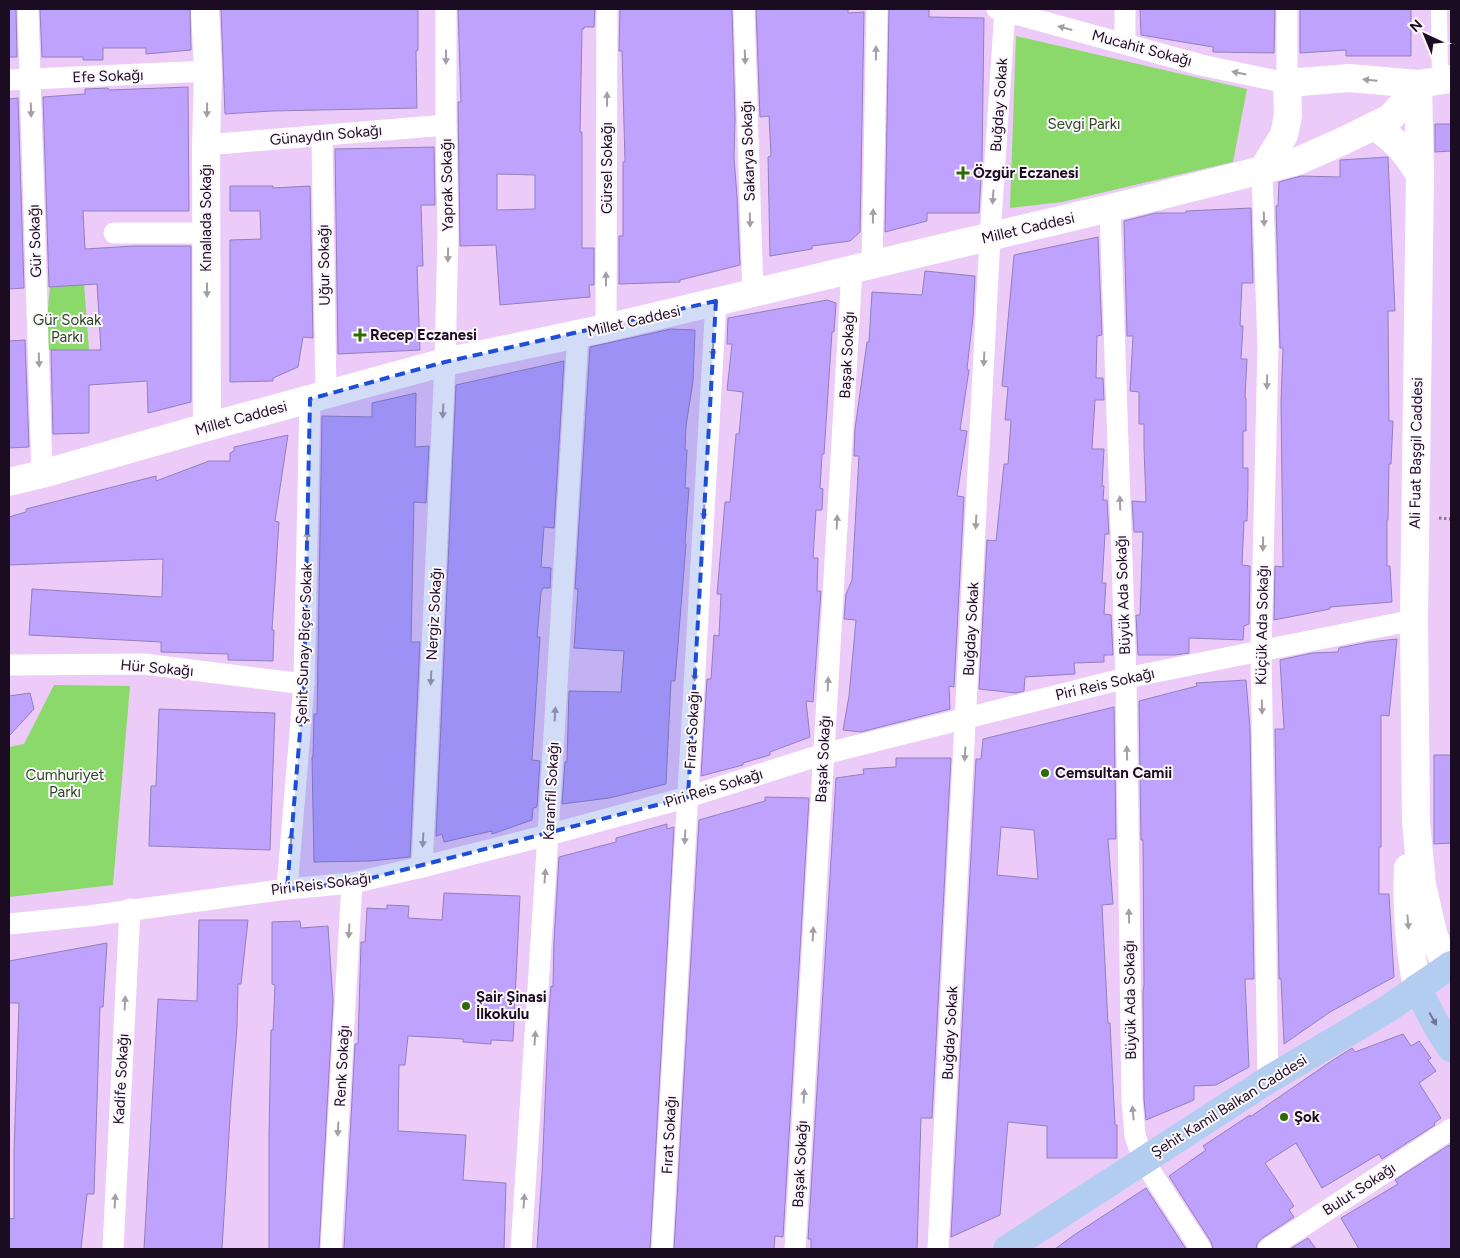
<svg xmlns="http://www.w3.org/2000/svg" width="1460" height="1258" font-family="Figtree,sans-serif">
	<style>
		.green { fill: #8bd86b }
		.building { fill: #bea2fd; stroke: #9180bb; fill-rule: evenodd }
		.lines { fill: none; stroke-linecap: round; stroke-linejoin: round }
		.path { stroke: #8b7193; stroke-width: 3; stroke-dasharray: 2.5 2.5; stroke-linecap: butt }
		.pedestrian { stroke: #fff; stroke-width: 16 }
		.minor { stroke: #fff; stroke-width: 21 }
		.tertiary { stroke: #fff; stroke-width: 28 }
		.secondary { stroke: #fff; stroke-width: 28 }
		.primary { stroke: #b3cdf1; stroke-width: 28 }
		.oneway { fill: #a49ea6 }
		.oneway2 { fill: #6f7693 }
		.marked { fill: #1d4ed8; fill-opacity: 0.2; stroke: #1d4ed8; stroke-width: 4; stroke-dasharray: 10 6; stroke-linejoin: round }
		.poi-dot { fill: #2c6c00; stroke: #fdf8fe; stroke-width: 2 }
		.labels { text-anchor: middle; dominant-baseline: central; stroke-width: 4; stroke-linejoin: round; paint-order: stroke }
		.street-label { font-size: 15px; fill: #1c0c21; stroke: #fdf8fe }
		.park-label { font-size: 15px; fill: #2a491e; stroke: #fdf8fe }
		.poi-label { font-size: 15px; font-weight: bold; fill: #1c0c21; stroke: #fdf8fe; text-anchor: start }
	</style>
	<rect width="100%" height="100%" fill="#edcbf9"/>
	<g class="green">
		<path d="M1016,36l231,53 -14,73 -171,40 -52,6z"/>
		<path d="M84,284l5,66h-45l6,-63z"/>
		<path d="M54,685l76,1 -17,199 -104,12v-150l15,-3z"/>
	</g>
	<g class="building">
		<path d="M9,9h7l1,48h-8z"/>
		<path d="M40,9h150l1,41 -45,4v-6h-43v12h-20v-3h-41z"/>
		<path d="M221,9h197v41l-2,1 1,57 -145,3 -47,3z"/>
		<path d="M458,9h137l-1,18h-10v2h-2l-2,103h2v116h12v37h-5l1,12 -90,8 -4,-60 -36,1 -2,-144h3zM497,174l38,1v34l-38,1z"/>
		<path d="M620,9h112l3,109 -1,40 3,38 3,69 -60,15v2l-61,2v-48h4v-74h2l-3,-111h-3z"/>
		<path d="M756,9h92v4l16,-1 -4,220 -10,9 -38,5v3l-42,7 -2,-99 3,-1 -2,-40 -9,1z"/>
		<path d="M889,9h40v8l55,1 -2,143 -3,52h-52v8l-42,11z"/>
		<path d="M1140,9h135l-1,44 -61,-1v-5l-72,-12z"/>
		<path d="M1300,9h111v47h-65v-6l-46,3z"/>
		<path d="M188,87l1,124h-106l2,38 48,-3h58v156l-43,11 -1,-32 -58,4v48l-36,1 -2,-84h50l-4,-66 -48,3 -6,-190 42,-3v-5l23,-1 1,2z"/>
		<path d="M18,98l6,190 -15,1v-190z"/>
		<path d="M1435,124h16v27l-16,1z"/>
		<path d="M434,147l1,58h-14l2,61h-6l3,84 -82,4 -3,-205z"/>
		<path d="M1388,157l7,154h-7l1,110h4l-2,43h-2l-1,56h-1v46h3l2,36 -62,5v2l-56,11 1,-54 8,1 -2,-165 2,-54h-3l-4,-142h2l1,-24 22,-6 39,1v-17z"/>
		<path d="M230,186h43v2l37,-2 3,152 -10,-1 -5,30 -25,11v3l-43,1v-142l31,-1 -1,-28h-30z"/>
		<path d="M1251,208l2,75h-11l-2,43h3l-2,33h6l-2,39h1v33h-3v37h5v19l-1,34h-3l-2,44 8,1 -1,58 -5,2 -1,14 -54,-2v15l-14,2h-37l-2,-40h4l3,-83h-9l-2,-31 14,1 -2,-54v-24h-5v-32l-9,-1 3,-55h-6l-3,-115 32,-8h30v-2z"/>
		<path d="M1098,237l4,98 -5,1 -1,42h7l1,22h-9l-3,49h12l-2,37h2l-1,14h4l2,34h-4l-3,49h4l-2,31 7,1 2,40h-9v7l-30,1 1,11 -50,3 -1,14 -8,2 -37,-4 8,-149 9,1 8,-77h4l3,-44h-6l3,-33 -6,-1 12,-131z"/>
		<path d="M925,271l50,5 -2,41 -6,52 2,1 -9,60 7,1 -10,65 7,1 -10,190 -5,-1 1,23 -89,23 -18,-2 6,-34 7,-76 -12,-1 2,-25 6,-14 7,-124h-5l1,-27 12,-87h2l3,-50 50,3z"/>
		<path d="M827,300l9,3 -2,29h-2l-8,122h-2l-2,34 3,1 -1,21h-6l-3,48h5l-1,33h4l-8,111 -7,-1 4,36 -40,15v3l-27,8v2l-42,11 6,-97h4l3,-44 5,1 2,-42h-4l8,-92h5l6,-68h3l4,-42 -16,-2 5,-46h-5l1,-26z"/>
		<path d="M671,329l24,1 -2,51 -7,45 -1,24h2l-2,38h4l-4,55 1,1 -11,137h-4l-5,103 -57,14 -47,6 3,-42h2l2,-71 52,1 3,-41 -50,-3 4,-59h-3l15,-242z"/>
		<path d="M25,340l4,107 -20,1v-107z"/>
		<path d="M564,361l-10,167 -10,-1 -3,40 10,1 -1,20h-7l-2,4 -4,45h3l-8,123 8,1 -3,46 -4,1 -1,12 -40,14v-3l-48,11 -2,-8 -6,2 20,-451z"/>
		<path d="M416,393l-1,54 14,-1 -3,57 -12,-1 -3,140h9l-10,215 -40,4 -56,1 -2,-105h1l1,-43h3l5,-298 50,1v-14z"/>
		<path d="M288,435l-13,86 4,1 -7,108h2l-1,31 -45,-1v-6l-67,-2v-10l-132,-7 3,-46 130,8 1,-38 -154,6v-48l17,-5v-3l130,-33v5l53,-20h21v-8l4,-2v-4z"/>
		<path d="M1397,639l-8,77 -8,-1v132h-2v47h10l5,83 -64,35 -46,32 -3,-65h-2l-4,-250h9l-4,-69 32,-7 26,-1 1,-4 30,-6z"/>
		<path d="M1246,680l4,48 4,251h-9l4,88 -33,18 -22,1v14l-48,20 -2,-21 -1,-108 1,-6 -1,-145h-2l-2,-139 58,-15 -1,-3z"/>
		<path d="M30,693l4,16 -25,27v-40z"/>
		<path d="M1114,707l2,132h-8l5,65 -11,1 6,118h2l5,102h2v33h-70v-32l-39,-4 -8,93 -49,22 25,-478h5l2,-20zM1001,827l33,3 4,49 -41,-4z"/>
		<path d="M159,709l116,4 -5,137 -121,-4 2,-60h5z"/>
		<path d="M1434,755h17v88l-17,1z"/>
		<path d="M896,758h55l-19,360h-11l-4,131h-106v-10h-3l28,-461 28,-4 -1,-5 33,-2z"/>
		<path d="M765,797l44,1 -26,439 -8,-1 -1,13h-100l25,-429 66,-19z"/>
		<path d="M667,824v5l7,-2 -24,422h-113l5,-76 7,-163 2,-24 2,1 1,-46 5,-84 57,-15v-4z"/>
		<path d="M444,893l76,3 -7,145 -22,-1v4l-28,-2v-3l-55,-3 -3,29h-6l-1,66 68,4 -3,45 43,3 -2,66h-160l11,-205h3l3,-102h4l2,-34 20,1v-4l22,1 -1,12 34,2z"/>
		<path d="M199,920h49l-7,64h-3l-1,43 -6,74 -9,148h-78l14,-250 39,2z"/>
		<path d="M300,921l1,7 27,-2 5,76 -14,247h-50v-114l2,-105h2l2,-45 -3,-1v-62z"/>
		<path d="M107,943l-4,64h-3l-6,187h-7l-6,55h-72v-31l5,1v-68l5,-148h-10v-42z"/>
		<path d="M1403,1034l8,12 8,-5 12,17 -3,2 8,11 -17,12 22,35 -7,5 1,2 -53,34 -3,-5 -57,34 -26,-45 -31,20 29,43 -5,4 5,7 -33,22 -4,5 -1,5h-43l-2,-7 -42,-66 37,-26 -3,-4 47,-31v2l80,-55 22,-14 3,4z"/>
		<path d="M1449,1145l2,4v100h-92l-18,-31 57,-34 -3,-4z"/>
		<path d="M1146,1188l40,61h-131l19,-14z"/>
		<path d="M1308,1238l8,11h-26z"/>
	</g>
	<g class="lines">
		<path class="path" d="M1439,518l12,1"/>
		<path class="pedestrian" d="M1439,9l1,72"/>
		<g class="minor">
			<path d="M28,9l14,465"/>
			<path d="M744,9l9,284"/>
			<path d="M997,9l204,56 86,18v-74"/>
			<path d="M1125,43v-34"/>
			<path d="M9,80l199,-9"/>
			<path d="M322,136l4,259"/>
			<path d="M206,145l240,-20"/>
			<path d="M1262,171l6,176 -7,304 7,429"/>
			<path d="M1110,208l16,470 6,422 3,35 8,25 58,89"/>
			<path d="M114,233h93"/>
			<path d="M872,264l5,-255"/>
			<path d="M606,328l1,-319"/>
			<path d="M9,665l135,-1 160,20"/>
			<path d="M422,867l23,-505 3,-129 -2,-108v-116"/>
			<path d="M287,889l17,-205 6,-285"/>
			<path d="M9,924l80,-8 198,-27 65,-6 70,-16 126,-32 140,-38 136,-43 302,-76 288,-58"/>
			<path d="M113,1249l17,-340"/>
			<path d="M331,1249l21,-366"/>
			<path d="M521,1249l27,-414 30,-502"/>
			<path d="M662,1249l54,-948"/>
			<path d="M795,1249l57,-980"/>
			<path d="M938,1249l52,-1012 15,-228"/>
			<path d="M1268,1249l183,-120"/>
		</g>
		<g class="tertiary">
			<path d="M205,9l3,62 -2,74 1,282"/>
			<path d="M1418,84l33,-5"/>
		</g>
		<g class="secondary">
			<path d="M1418,84l2,91 -6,445 2,202 6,63 11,48 13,35"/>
			<path d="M1374,126c21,13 34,29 46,49"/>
			<path d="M1262,171l22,-36 4,-20 -1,-32 62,-5 69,6"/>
			<path d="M9,482l33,-8 165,-47 238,-65 161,-34 521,-124 171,-43 43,-19 49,-24 18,-20 10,-14"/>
			<path d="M1408,868c-2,43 1,78 9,120"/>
		</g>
		<g class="primary">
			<path d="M1417,988l22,42 12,18"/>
			<path d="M1007,1249l261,-169 118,-70 65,-45"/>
		</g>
	</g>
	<defs><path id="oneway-solid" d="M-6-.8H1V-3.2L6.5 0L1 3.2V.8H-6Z" transform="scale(1.25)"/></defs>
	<g class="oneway">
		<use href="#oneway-solid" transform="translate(1065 28) rotate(-165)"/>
		<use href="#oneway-solid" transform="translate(876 53) rotate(-89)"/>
		<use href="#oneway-solid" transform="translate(446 57) rotate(90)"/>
		<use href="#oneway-solid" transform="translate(745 57) rotate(88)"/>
		<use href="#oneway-solid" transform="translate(1239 73) rotate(-168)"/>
		<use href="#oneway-solid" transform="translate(1370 80) rotate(-175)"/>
		<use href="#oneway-solid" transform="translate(607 99) rotate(-90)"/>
		<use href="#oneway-solid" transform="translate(31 110) rotate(88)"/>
		<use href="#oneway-solid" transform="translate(207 110) rotate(91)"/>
		<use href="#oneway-solid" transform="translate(993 197) rotate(94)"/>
		<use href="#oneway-solid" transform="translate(873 216) rotate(-89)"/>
		<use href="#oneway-solid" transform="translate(1264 219) rotate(88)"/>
		<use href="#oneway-solid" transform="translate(750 220) rotate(88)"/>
		<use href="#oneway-solid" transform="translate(448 255) rotate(91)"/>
		<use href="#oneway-solid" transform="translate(606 279) rotate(-90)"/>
		<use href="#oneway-solid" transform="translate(207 290) rotate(90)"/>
		<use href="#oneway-solid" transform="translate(713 350) rotate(93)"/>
		<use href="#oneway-solid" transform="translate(984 359) rotate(93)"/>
		<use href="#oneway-solid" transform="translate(39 360) rotate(88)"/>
		<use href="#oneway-solid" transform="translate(1267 382) rotate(91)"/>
		<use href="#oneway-solid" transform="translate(443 411) rotate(93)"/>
		<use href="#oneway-solid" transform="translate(1120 503) rotate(-92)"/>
		<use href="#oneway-solid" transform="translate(704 512) rotate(93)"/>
		<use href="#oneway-solid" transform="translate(837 522) rotate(-87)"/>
		<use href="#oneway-solid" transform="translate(976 522) rotate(93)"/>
		<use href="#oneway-solid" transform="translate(307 538) rotate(-89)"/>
		<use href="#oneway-solid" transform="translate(1263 544) rotate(91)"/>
		<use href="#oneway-solid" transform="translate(695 674) rotate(93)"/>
		<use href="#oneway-solid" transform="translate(431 678) rotate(93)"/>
		<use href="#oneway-solid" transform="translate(828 684) rotate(-87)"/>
		<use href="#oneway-solid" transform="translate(1262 707) rotate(89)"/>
		<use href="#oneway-solid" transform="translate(555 714) rotate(-87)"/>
		<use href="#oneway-solid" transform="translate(1127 753) rotate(-91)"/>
		<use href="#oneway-solid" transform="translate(965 754) rotate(93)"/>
		<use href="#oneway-solid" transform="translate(685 837) rotate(93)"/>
		<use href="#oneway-solid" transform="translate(291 840) rotate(-85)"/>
		<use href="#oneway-solid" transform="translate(423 840) rotate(93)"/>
		<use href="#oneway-solid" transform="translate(545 876) rotate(-86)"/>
		<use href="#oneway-solid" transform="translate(1129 916) rotate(-91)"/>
		<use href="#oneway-solid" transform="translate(1408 922) rotate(85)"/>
		<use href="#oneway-solid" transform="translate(349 931) rotate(93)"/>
		<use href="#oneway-solid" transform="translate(813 934) rotate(-87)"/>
		<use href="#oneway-solid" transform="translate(125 1003) rotate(-87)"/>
		<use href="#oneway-solid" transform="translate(535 1038) rotate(-86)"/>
		<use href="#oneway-solid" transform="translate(804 1096) rotate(-87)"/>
		<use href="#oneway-solid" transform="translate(1133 1113) rotate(-96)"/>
		<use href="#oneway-solid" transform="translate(338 1129) rotate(93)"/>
		<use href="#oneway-solid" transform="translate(115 1201) rotate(-87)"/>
		<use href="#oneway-solid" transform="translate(524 1201) rotate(-86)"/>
	</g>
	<use class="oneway2" href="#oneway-solid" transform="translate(1433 1019) rotate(61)"/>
	<path class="marked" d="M716,301l-28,496 -336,86 -65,6 17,-205 6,-285 135,-37z"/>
	<g class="poi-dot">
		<path d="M960.5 165.5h5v5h5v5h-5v5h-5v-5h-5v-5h5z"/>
		<path d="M357.5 327.5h5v5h5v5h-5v5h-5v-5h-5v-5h5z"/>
		<circle cx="1045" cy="773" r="5"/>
		<circle cx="466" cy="1006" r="5"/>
		<circle cx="1284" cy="1117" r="5"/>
	</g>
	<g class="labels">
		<g class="street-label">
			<text transform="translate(1142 48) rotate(15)">Mucahit Sokağı</text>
			<text transform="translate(108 76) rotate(-2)">Efe Sokağı</text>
			<text transform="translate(999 105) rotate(-86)">Buğday Sokak</text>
			<text transform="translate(326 135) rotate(-5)">Günaydın Sokağı</text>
			<text transform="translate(748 151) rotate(-92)">Sakarya Sokağı</text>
			<text transform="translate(607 168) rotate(-90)">Gürsel Sokağı</text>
			<text transform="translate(447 185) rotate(-91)">Yaprak Sokağı</text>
			<text transform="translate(206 218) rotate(-90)">Kınalıada Sokağı</text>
			<text transform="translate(1028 228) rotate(-13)">Millet Caddesi</text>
			<text transform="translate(35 241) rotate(-92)">Gür Sokağı</text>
			<text transform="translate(324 265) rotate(-91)">Uğur Sokağı</text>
			<text transform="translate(634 321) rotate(-13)">Millet Caddesi</text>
			<text transform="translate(847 355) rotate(-87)">Başak Sokağı</text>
			<text transform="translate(241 418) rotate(-15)">Millet Caddesi</text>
			<text transform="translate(1416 453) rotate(-89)">Ali Fuat Başgil Caddesi</text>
			<text transform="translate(1123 595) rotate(-92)">Büyük Ada Sokağı</text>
			<text transform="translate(434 614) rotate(-87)">Nergiz Sokağı</text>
			<text transform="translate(1262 625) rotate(-89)">Küçük Ada Sokağı</text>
			<text transform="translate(971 629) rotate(-87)">Buğday Sokak</text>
			<text transform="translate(304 644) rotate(-88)">Şehit Sunay Biçer Sokak</text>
			<text transform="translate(157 668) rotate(5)">Hür Sokağı</text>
			<text transform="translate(1105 684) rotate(-13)">Piri Reis Sokağı</text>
			<text transform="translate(692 730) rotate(-87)">Fırat Sokağı</text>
			<text transform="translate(823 759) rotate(-87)">Başak Sokağı</text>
			<text transform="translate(714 788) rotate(-17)">Piri Reis Sokağı</text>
			<text transform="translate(551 791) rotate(-87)">Karanfil Sokağı</text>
			<text transform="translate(321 884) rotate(-7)">Piri Reis Sokağı</text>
			<text transform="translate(1130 1000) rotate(-91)">Büyük Ada Sokağı</text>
			<text transform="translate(950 1033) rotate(-87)">Buğday Sokak</text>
			<text transform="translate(342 1066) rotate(-87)">Renk Sokağı</text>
			<text transform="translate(121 1079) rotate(-87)">Kadife Sokağı</text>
			<text transform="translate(1229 1106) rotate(-32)">Şehit Kamil Balkan Caddesi</text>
			<text transform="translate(669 1135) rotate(-87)">Fırat Sokağı</text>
			<text transform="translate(800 1164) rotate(-87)">Başak Sokağı</text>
			<text transform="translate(1359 1189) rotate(-33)">Bulut Sokağı</text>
		</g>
		<g class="park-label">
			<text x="1084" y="124">Sevgi Parkı</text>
			<text x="67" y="320">Gür Sokak<tspan x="67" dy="17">Parkı</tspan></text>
			<text x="65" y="775">Cumhuriyet<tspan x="65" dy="17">Parkı</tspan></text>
		</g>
		<g class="poi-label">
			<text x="973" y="173">Özgür Eczanesi</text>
			<text x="370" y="335">Recep Eczanesi</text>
			<text x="1055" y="773">Cemsultan Camii</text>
			<text x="476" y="997">Şair Şinasi<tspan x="476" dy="17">İlkokulu</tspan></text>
			<text x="1294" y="1117">Şok</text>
		</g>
	</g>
	<rect width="1460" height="1258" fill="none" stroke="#1c0c21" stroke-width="20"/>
	<g transform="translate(1425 35) rotate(316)" stroke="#fdf8fe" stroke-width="4" paint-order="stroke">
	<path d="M0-4L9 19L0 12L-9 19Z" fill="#1c0c21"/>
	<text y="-8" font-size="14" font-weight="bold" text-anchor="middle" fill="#1c0c21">N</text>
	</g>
</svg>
